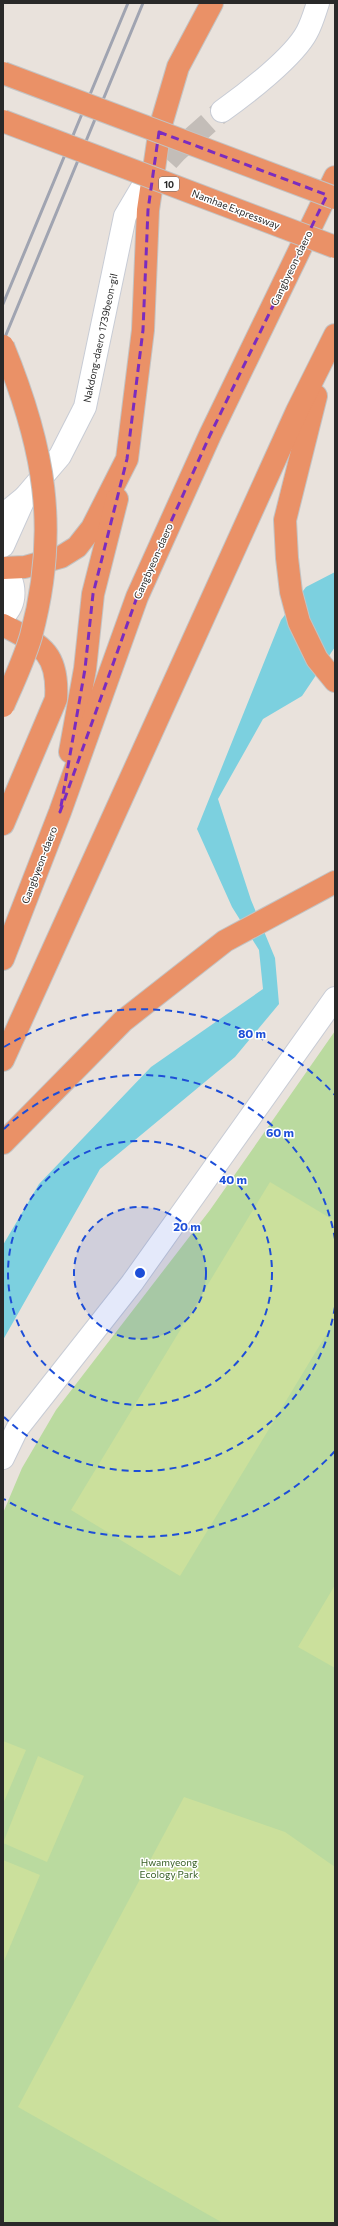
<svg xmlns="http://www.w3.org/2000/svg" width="338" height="2226" font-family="Commissioner,sans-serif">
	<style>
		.green { fill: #bada9f }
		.pitch { fill: #cbe09c }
		.water { fill: #7cd0df }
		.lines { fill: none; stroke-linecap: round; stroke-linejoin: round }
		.minor-tunnel { stroke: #c3bdb8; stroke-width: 22; stroke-dasharray: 22 11; stroke-linecap: butt }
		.minor-casing { stroke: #c8ccd5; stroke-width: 24 }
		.highway-casing { stroke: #c3c3c3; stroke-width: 24 }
		.minor { stroke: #fff; stroke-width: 22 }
		.highway { stroke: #ea9167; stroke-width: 22 }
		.rail { stroke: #a0a4b1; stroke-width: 3 }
		.highway-bridge-casing { stroke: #c3c3c3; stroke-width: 24; stroke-linecap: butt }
		.highway-bridge { stroke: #ea9167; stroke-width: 22 }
		.marked { fill: none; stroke: #7b2cbf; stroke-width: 3; stroke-dasharray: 8 5; stroke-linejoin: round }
		.ring { fill: none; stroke: #1d4ed8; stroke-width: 2; stroke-dasharray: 7 5 }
		.labels { text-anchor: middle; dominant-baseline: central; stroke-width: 3; stroke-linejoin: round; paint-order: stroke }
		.shield { fill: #fff; stroke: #696969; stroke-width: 1 }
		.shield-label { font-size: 9px; font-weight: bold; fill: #292929 }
		.street-label { font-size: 10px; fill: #292929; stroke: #fff }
		.park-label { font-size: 10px; fill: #355d22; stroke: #fff }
		.centre { fill: #1d4ed8; stroke: #fff; stroke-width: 2 }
		.ring-label { font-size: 12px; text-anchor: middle; font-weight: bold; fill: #1d4ed8; stroke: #fff; stroke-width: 3; stroke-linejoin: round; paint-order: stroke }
	</style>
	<rect width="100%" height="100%" fill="#e9e2dc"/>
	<path class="green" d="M335,1031v1192h-332v-710l19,-45 34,-58 154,-200z"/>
	<g class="pitch">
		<path d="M270,1182l65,39v99l-155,256 -109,-66z"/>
		<path d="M335,1585v83l-37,-21z"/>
		<path d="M3,1741l23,9 -23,54z"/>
		<path d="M38,1756l46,20 -37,86 -44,-19z"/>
		<path d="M184,1797l101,35 50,35v356h-112l-205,-116z"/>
		<path d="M3,1860l37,15 -36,86h-1z"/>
	</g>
	<path class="water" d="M335,572v75l-33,49 -39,23 -45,80 33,101 24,58 4,46 -44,53 -135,112 -97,171v-95l36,-61 112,-117 112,-78 -4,-39 -27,-43 -35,-78 84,-209 25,-33z"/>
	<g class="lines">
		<path class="minor-tunnel" d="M146,185l30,-33 46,-41"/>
		<defs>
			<g id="minor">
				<path d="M222,111c24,-17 72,-54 85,-79 5,-9 8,-20 11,-29"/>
				<path d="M25,497l35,-41 25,-49 40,-191 16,-27"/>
				<path d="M3,515l22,-18 -22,49"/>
				<path d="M3,569c14,13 14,35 0,47"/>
				<path d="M3,1458l14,-29 115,-146 203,-285"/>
			</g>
			<g id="highway">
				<path d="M316,396l-31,124 2,38 4,34 8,30 18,37 18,22"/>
				<path d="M3,568l22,-1 36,-10 16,-10 15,-19 35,-69 16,-129 5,-120 12,-82 18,-61 34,-64"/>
				<path d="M3,625c38,20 56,27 53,74l-53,125"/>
				<path d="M70,752l15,-83 8,-75 24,-95"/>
				<path d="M3,959l57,-147 77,-215 73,-162 125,-258"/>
				<path d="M3,1060l294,-649 38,-76"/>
				<path d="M3,1143l120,-122 102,-80 110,-59"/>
			</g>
		</defs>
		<use href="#minor" class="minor-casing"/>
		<use href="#highway" class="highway-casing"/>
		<use href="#minor" class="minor"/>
		<use href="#highway" class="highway"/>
		<g class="rail">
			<path d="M3,304l125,-301"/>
			<path d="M3,342l140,-339"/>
		</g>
		<defs>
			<g id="highway-bridge">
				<path d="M3,73l332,125"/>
				<path d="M3,121l332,126"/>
				<path d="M3,346c41,100 57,183 28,290 -7,24 -18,47 -28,70"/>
			</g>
		</defs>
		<use href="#highway-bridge" class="highway-bridge-casing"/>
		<use href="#highway-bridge" class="highway-bridge"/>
	</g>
	<path class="marked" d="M159,132l168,63 -117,240 -73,162 -77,215 25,-143 8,-75 34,-135 16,-129 5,-120z"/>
	<circle cx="140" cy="1273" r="66" fill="#1d4ed8" fill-opacity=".12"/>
	<g class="ring">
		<circle cx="140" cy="1273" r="66"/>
		<circle cx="140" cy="1273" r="132"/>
		<path d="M335 1307A198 198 0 0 1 4 1417M4 1129A198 198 0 0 1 335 1239"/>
		<path d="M335 1451A264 264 0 0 1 4 1499M4 1047A264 264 0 0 1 335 1095"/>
	</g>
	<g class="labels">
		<rect class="shield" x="159" y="177" width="20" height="14" rx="3"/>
		<g class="shield-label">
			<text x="169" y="184">10</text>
		</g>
		<g class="street-label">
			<text transform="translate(236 209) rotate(21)">Namhae Expressway</text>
			<text transform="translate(291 268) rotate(-64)">Gangbyeon-daero</text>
			<text transform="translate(100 338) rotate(-78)">Nakdong-daero 1739beon-gil</text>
			<text transform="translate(153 561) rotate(-66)">Gangbyeon-daero</text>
			<text transform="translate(39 865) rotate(-69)">Gangbyeon-daero</text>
		</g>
		<g class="park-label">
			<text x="169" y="1862">Hwamyeong<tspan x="169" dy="12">Ecology Park</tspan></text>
		</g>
	</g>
	<circle cx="140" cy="1273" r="6" class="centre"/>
	<g class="ring-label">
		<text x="252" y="1038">80 m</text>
		<text x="280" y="1137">60 m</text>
		<text x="233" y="1184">40 m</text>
		<text x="187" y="1231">20 m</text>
	</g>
	<rect width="338" height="2226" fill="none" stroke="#292929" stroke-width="8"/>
</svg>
